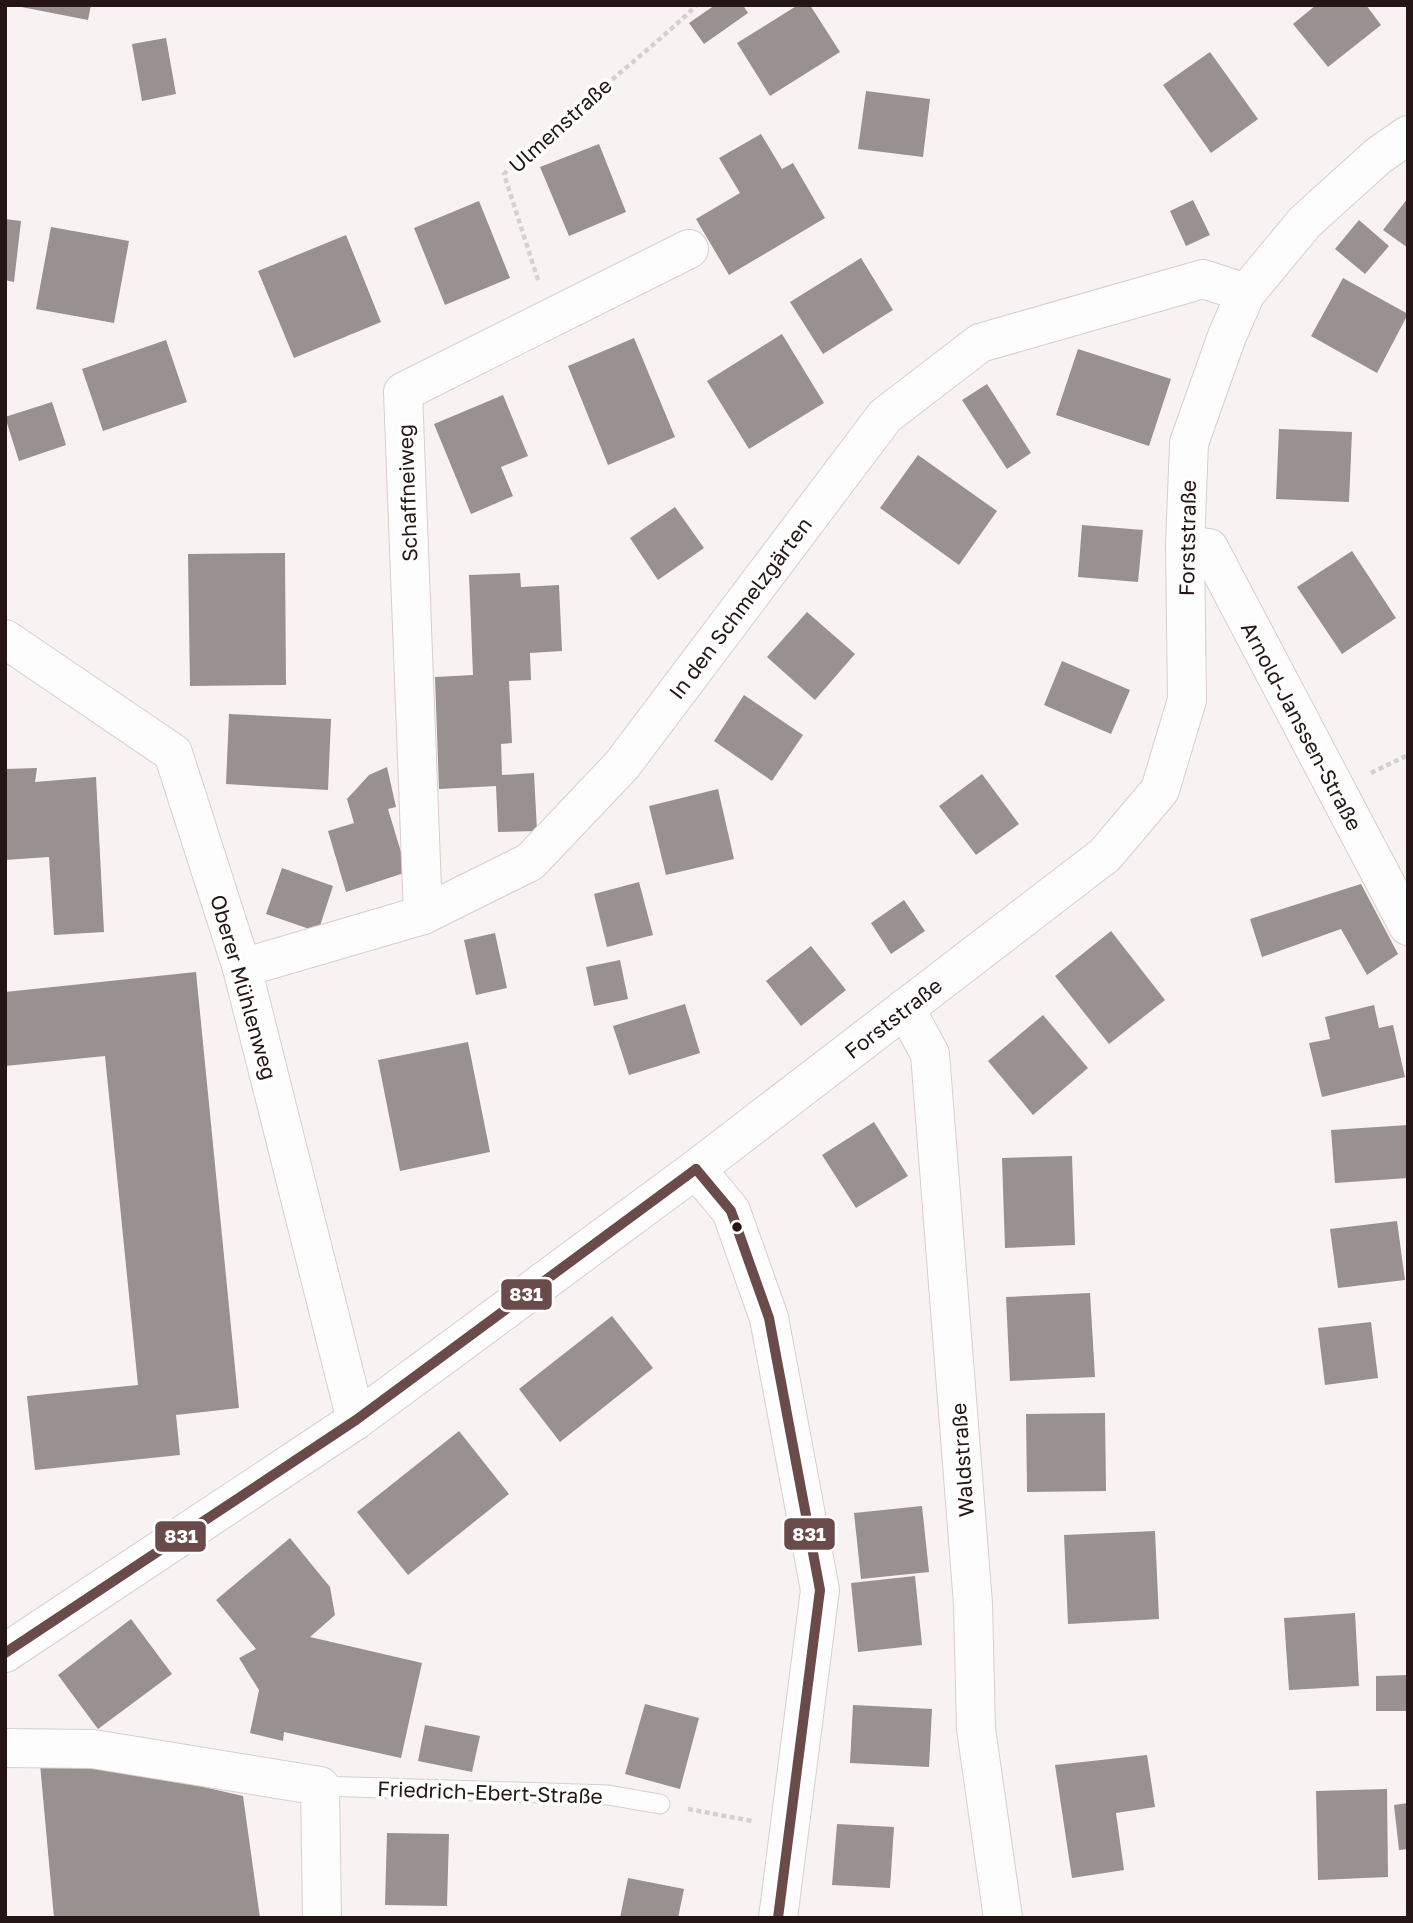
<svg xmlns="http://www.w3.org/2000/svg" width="1413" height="1923" font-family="'Golos Text',sans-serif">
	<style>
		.building { fill: #999090 }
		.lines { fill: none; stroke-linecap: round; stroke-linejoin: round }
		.service-casing { stroke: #d8cecd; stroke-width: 21 }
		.minor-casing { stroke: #d8cecd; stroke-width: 40 }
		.path { stroke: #d3d2d2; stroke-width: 4.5; stroke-dasharray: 5 3.5; stroke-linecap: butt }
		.service { stroke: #fefdfd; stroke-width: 19 }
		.minor { stroke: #fefdfd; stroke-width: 38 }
		.bus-1-casing { stroke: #fff; stroke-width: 16 }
		.bus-1 { stroke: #6a4b49; stroke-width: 10 }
		.bus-dot { fill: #251615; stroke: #fff; stroke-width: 2.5 }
		.labels { text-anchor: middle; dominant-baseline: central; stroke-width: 7; stroke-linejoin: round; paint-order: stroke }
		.street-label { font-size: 21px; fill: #251615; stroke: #fff }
		.line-badge { stroke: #fff; stroke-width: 2.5 }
		.badge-label { font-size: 19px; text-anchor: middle; font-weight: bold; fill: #fff }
	</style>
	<rect width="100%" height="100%" fill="#f8f3f2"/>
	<g class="building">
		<path d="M11,5h80l-3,15z"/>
		<path d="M715,5h28l5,8 -44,31 -15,-21z"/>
		<path d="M798,5h12l30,47 -70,44 -33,-53z"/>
		<path d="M1316,5h50l15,20 -53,42 -35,-43z"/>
		<path d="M166,38l10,56 -34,7 -10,-57z"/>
		<path d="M1210,52l48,67 -47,34 -48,-68z"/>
		<path d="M866,91l64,8 -7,58 -65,-8z"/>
		<path d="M761,134l21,35 11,-6 32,55 -96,57 -33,-56 44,-26 -21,-35z"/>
		<path d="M599,144l27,68 -57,24 -29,-69z"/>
		<path d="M1408,198v50l-25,-18z"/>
		<path d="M1193,200l17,35 -24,11 -16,-35z"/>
		<path d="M479,201l31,77 -65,27 -31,-77z"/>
		<path d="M5,219l16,2 -7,61 -9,-2z"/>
		<path d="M1359,220l30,26 -24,28 -30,-25z"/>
		<path d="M51,227l78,14 -15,82 -78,-14z"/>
		<path d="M346,235l35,87 -87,36 -36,-87z"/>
		<path d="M861,258l32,52 -70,44 -33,-52z"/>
		<path d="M1343,278l65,36 -31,59 -66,-37z"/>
		<path d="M782,334l42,69 -75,46 -42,-68z"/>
		<path d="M634,338l41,99 -67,28 -40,-99z"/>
		<path d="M166,340l21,62 -84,29 -21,-62z"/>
		<path d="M1078,349l93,30 -22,67 -93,-31z"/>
		<path d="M987,384l44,69 -24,16 -45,-69z"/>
		<path d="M503,395l25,61 -27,11 12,29 -42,18 -37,-90z"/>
		<path d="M52,402l14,43 -47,16 -14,-44z"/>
		<path d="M1279,429l73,3 -3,70 -73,-3z"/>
		<path d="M918,455l79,56 -38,54 -79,-57z"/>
		<path d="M675,507l29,41 -46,32 -28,-42z"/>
		<path d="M1082,525l61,5 -5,52 -60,-5z"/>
		<path d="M1352,551l44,67 -54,36 -45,-67z"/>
		<path d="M285,553l1,132 -96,1 -2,-132z"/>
		<path d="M520,573l1,14 38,-2 3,66 -32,2 1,27 -22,1 3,62 -11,1 1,31 32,-2 3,58 -39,1 -2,-46 -57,3 -4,-112 38,-2 -4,-100z"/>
		<path d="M807,612l48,42 -40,46 -48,-43z"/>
		<path d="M1062,661l68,29 -19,44 -67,-29z"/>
		<path d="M744,695l59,40 -31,46 -58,-40z"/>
		<path d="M229,714l102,5 -3,71 -102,-6z"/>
		<path d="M387,767l9,40 -8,2 19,63 -61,20 -18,-61 26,-8 -7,-24 22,-24z"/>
		<path d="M37,768l-2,14 61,-5 8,155 -50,3 -5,-78 -44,3v-91z"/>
		<path d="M982,774l37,50 -43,31 -37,-49z"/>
		<path d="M718,789l16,70 -68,16 -17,-69z"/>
		<path d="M282,868l51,18 -15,46 -52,-18z"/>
		<path d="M639,882l14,53 -46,12 -13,-53z"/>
		<path d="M1361,884l37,70 -31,21 -26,-46 -79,28 -12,-38z"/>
		<path d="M904,900l21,31 -34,23 -20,-31z"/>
		<path d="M1111,931l54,69 -56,44 -54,-68z"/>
		<path d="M495,933l12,55 -31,7 -12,-55z"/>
		<path d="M811,946l35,44 -45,36 -35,-45z"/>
		<path d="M620,960l8,39 -34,7 -8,-39z"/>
		<path d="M196,972l43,436 -63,7 4,40 -145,15 -8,-74 111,-11 -33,-329 -100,10v-74z"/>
		<path d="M685,1004l15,49 -71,22 -16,-49z"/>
		<path d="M1374,1005l5,23 14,-3 12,52 -83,20 -13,-54 21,-4 -5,-22z"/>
		<path d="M1043,1015l45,53 -55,47 -45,-54z"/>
		<path d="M468,1042l22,110 -90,19 -22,-111z"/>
		<path d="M874,1122l34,54 -52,32 -34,-53z"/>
		<path d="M1408,1125v53l-73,5 -4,-53z"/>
		<path d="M1072,1156l3,89 -70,3 -3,-90z"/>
		<path d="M1397,1221l8,59 -67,8 -8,-59z"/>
		<path d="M1090,1293l5,84 -85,4 -4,-84z"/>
		<path d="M612,1316l41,52 -93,74 -41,-53z"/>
		<path d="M1371,1322l7,56 -53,7 -7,-57z"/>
		<path d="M1105,1413l1,78 -79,1 -1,-78z"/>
		<path d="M459,1431l50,63 -101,81 -51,-63z"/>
		<path d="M922,1506l7,66 -68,7 -7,-66z"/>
		<path d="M1155,1531l4,88 -91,5 -4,-89z"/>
		<path d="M290,1538l40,49 5,28 -25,22 112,26 -21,95 -117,-26 -1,9 -33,-8 9,-43 -20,-32 17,-9 -40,-49z"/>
		<path d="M915,1576l7,69 -64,7 -7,-69z"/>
		<path d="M1355,1613l4,73 -70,4 -5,-72z"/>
		<path d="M131,1619l41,55 -74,55 -40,-54z"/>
		<path d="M1408,1675v36h-32v-35z"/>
		<path d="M645,1704l54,14 -19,71 -55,-15z"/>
		<path d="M853,1705l79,4 -3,58 -79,-4z"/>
		<path d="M425,1725l55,11 -8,36 -54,-11z"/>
		<path d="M1147,1755l8,52 -39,6 8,57 -52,8 -17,-113z"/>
		<path d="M81,1759l162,37 17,122h-206l-14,-154z"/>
		<path d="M1387,1789l1,88 -70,3 -2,-89z"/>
		<path d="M1408,1803v46l-9,1 -5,-45z"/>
		<path d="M837,1824l57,3 -4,61 -58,-3z"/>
		<path d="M387,1833l62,1 -2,72 -62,-1z"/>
		<path d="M628,1878l56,11 -6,29h-58z"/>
	</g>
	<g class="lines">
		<defs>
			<path id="service" d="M320,1786l288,9 52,9"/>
			<g id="minor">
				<path d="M1185,545l24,3 199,378"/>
				<path d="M5,639l168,114 69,215 114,452"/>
				<path d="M423,915l-20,-523 286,-143"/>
				<path d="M242,968l181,-53 107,-53 92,-97 263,-349 95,-73 223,-64 43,14"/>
				<path d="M905,1008l25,46 43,550 3,125 27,189"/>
				<path d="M696,1169l35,42 38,107 51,272 -42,328"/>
				<path d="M5,1653l351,-233 340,-251 409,-314 55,-65 27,-90 -2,-155 4,-102 38,-107 19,-43 59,-71 73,-66 30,-21"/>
				<path d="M5,1748l88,1 227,37 2,132"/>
			</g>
		</defs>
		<use href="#service" class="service-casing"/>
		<use href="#minor" class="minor-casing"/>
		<g class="path">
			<path d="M538,280l-34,-106c62,-60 131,-110 193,-169"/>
			<path d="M1371,773l37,-18"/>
			<path d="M688,1809l64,12"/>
		</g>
		<use href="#service" class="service"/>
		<use href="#minor" class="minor"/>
		<defs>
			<g id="bus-1">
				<path d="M696,1169l35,42 38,107 51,272 -42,328"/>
				<path d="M5,1653l351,-233 340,-251"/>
			</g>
		</defs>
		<use href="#bus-1" class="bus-1-casing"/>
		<use href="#bus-1" class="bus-1"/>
	</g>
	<circle class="bus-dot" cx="737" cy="1227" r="6"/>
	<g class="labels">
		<g class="street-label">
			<text transform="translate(560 125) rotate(-42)">Ulmenstraße</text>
			<text transform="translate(407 493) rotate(-92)">Schaffneiweg</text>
			<text transform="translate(1187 538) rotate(-89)">Forststraße</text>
			<text transform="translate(740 608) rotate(-53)">In den Schmelzgärten</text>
			<text transform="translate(1302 726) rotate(62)">Arnold-Janssen-Straße</text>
			<text transform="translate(244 987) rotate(74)">Oberer Mühlenweg</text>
			<text transform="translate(893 1018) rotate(-38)">Forststraße</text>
			<text transform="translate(962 1460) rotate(-94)">Waldstraße</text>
			<text transform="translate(490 1792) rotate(2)">Friedrich-Ebert-Straße</text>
		</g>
	</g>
	<g class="line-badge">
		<rect x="500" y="1278" width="53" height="33" rx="7" fill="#6a4b49"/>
		<rect x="783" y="1517" width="53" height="34" rx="7" fill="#6a4b49"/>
		<rect x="154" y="1520" width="53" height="33" rx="7" fill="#6a4b49"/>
	</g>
	<g class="badge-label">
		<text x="526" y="1301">831</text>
		<text x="809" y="1541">831</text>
		<text x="181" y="1543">831</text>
	</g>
	<rect width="1413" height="1923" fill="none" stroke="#251615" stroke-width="14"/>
</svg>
